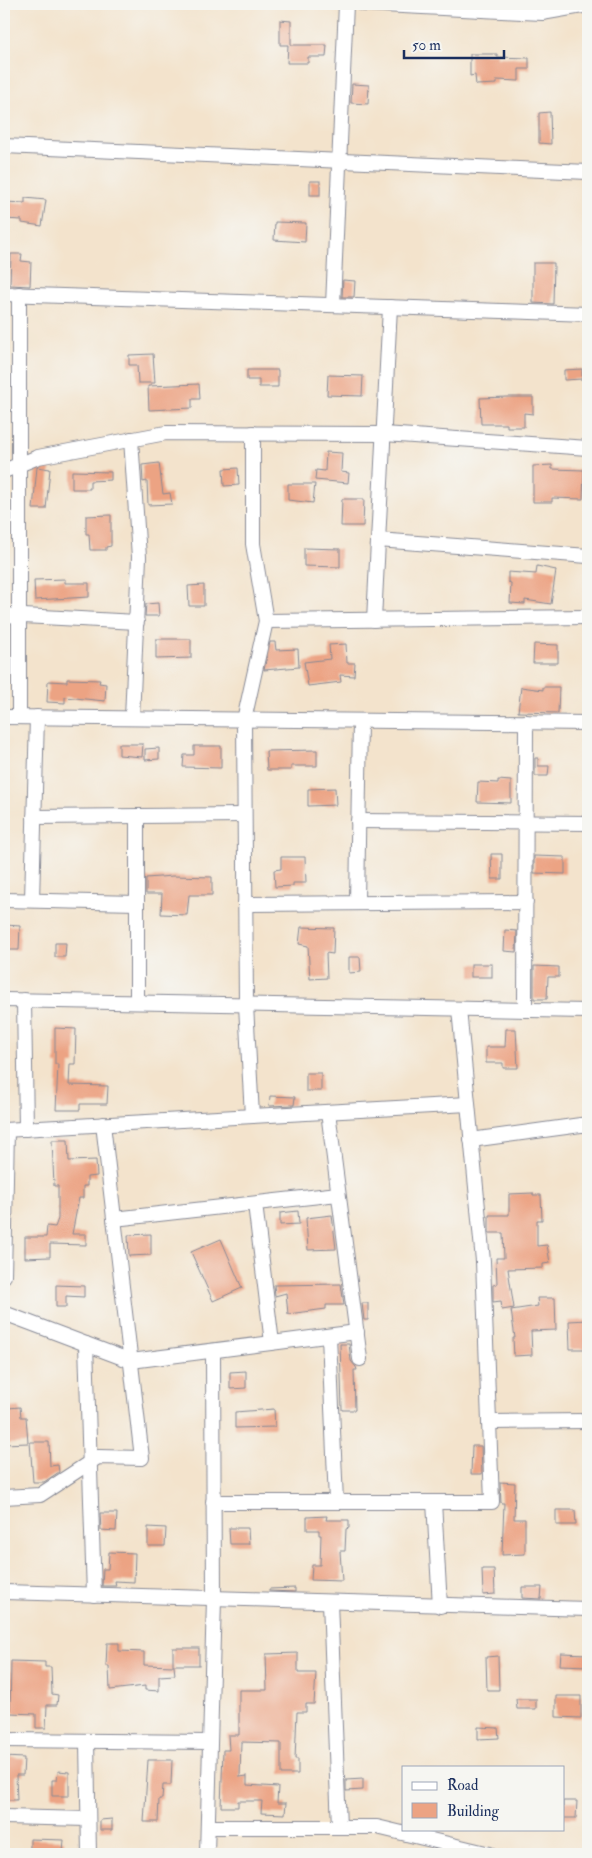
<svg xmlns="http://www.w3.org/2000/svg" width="592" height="1858" font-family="'IM FELL Double Pica',serif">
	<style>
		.building { fill: #eca383 }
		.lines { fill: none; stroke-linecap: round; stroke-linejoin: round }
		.street-casing { stroke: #878995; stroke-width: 16 }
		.street { stroke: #fff; stroke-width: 14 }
	</style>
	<rect width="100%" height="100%" fill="#f6f6f2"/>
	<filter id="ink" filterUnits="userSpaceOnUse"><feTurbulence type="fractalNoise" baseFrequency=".02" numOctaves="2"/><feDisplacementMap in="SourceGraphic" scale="10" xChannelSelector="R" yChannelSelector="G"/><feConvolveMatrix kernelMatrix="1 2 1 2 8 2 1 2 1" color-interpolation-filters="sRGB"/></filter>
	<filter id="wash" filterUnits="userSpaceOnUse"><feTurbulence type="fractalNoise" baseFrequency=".0096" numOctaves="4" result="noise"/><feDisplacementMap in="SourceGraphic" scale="20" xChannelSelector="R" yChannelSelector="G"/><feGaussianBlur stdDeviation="1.12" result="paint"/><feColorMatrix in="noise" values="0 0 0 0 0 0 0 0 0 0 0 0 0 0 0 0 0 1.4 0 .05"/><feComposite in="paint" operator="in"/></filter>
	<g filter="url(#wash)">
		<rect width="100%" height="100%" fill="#f3e3cc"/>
		<g id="blocks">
			<g class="building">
				<path d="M280,20l11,1v24h36l-1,12h-18v6h-21l1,-18h-8z"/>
				<path d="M470,54h27v3l32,1v11h-10v12l-22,-1v4l-21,1 -1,-10 -5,1z"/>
				<path d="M352,84l17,1 -1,19 -17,-1z"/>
				<path d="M550,112l1,32 -12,-1v-30z"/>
				<rect x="310" y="181" width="10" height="14"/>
				<path d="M25,198l21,2 -4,26 -20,-3v-3l-18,-1v-17l21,1z"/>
				<path d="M275,222l31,1 -1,19 -31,-2z"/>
				<path d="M11,254h11l-1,7 10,1 -1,24 -20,-1z"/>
				<path d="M533,263h21l-1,41 -20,-1z"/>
				<path d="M343,280l12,1 -1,16h-12z"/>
				<path d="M153,354l2,29h-17l-1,-18h-8v-10z"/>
				<path d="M582,369v10l-18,1v-10z"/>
				<path d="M247,370h31v17h-19v-7h-12z"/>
				<path d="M328,375l35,1 -1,20 -35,-1z"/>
				<path d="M199,384l1,15h-8v9l-43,2 -1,-24z"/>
				<path d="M507,397h26v17l-9,-1v14h-17v-3h-26l-1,-26z"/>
				<path d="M326,452l16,1 -1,19 8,1 -1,10 -33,-3 1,-10 9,1z"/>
				<path d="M159,463l4,31 7,-1 2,11 -24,1 -1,-24 -4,1 -1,-17z"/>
				<path d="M552,465v4l32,1 -1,29 -31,-1v4h-19v-36z"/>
				<path d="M37,467l13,2 -4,40h-13z"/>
				<path d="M238,468l1,17 -15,1 -1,-17z"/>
				<path d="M72,471l39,1v8l-21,1v8h-18z"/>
				<path d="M288,484h27l-2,19 -25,-3z"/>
				<path d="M342,499h22l-1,27h-22z"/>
				<path d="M111,515v31l-5,1v3h-16l-1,-16h-3v-18z"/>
				<path d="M304,548l36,1v18l-36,-1z"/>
				<path d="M537,566l19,4 -5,34 -26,-4v4l-15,-1 1,-20 -3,-1v-10l28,2z"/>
				<path d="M65,579v4h24v14l-54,3 -1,-20z"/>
				<path d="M204,585v21h-15l-1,-20z"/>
				<path d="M158,603l1,13h-14l1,-12z"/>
				<path d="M156,639h35v19l-35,1z"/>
				<path d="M270,642h5l1,8 22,-1 1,18 -35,3z"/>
				<path d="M346,644l1,19h8l-1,13 -14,-1 1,7 -33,4 -4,-24 26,-3 -1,-14z"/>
				<path d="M534,644l24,1v18h-25z"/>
				<path d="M67,679l33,1 -1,3 7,1 -1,17 -40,-4v6l-18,-1 1,-21 19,1z"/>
				<path d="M521,687l22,3v-3h16l-1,26 -40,-1z"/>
				<path d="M119,744h24l-1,13 -23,-2z"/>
				<path d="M194,746h27v22l-38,-1 1,-12h10z"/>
				<path d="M159,748v11l-14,1v-11z"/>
				<path d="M317,750v16h-26v4h-24l-1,-19z"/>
				<path d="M535,758h3v8h11l-1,10h-13z"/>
				<path d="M498,780l13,1v22l-34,-1 1,-20 20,1z"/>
				<path d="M335,788l1,17 -28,1v-17z"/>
				<path d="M491,854h11v25h-10z"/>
				<path d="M534,856l31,1v17l-31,-1z"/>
				<path d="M281,857h24l1,26h-13v3l-18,1 -1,-17 7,-1z"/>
				<path d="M173,876l39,1v18h-23l-2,20 -26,-1 1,-20h-16v-16z"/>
				<path d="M5,925l15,1 -1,24h-15z"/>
				<path d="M301,927l33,1 -1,26 -7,-1 1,25 -17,1 -2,-33 -9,-2z"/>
				<path d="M505,930l12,1 -1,21 -12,-1z"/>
				<path d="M55,943h11l-1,14h-10z"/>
				<path d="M349,957h11l1,15 -12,1z"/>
				<rect x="471" y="964" width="21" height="13"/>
				<path d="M534,966l25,1v10h-11l-1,22h-13z"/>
				<path d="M55,1028l21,1 -1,35h-5l-1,21 39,1 -1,18h-27v6h-24l2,-46h-3z"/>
				<path d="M506,1029h10l2,39h-15v-5h-17v-16h19z"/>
				<rect x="306" y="1073" width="15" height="18"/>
				<path d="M270,1096l25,1 -1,8 -25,1z"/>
				<path d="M52,1140h16l1,21 27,-1 1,16 -10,1v9h-4v12h-4l-7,36h14v11l-36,-1v13l-25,1v-21h21l1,-11 8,1 3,-8v-33h-4z"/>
				<path d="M533,1193v2h8l1,25h-5v26l10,-1 3,18 -7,1v4l-35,1 6,39 -12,2 -1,-9 -8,1v-17l4,-1 -1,-26h8l-1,-25h-14v-18h20v-21z"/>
				<path d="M298,1211l1,13 -19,1v-12z"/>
				<path d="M332,1215l4,34 -28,1 -2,-32z"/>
				<path d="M151,1234v21l-22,1 -1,-21z"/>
				<path d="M221,1239l21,49 -29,13 -22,-49z"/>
				<path d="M341,1284l3,21h-18v4l-38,5 -2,-21 -11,3 -1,-11z"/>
				<path d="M56,1285l28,1v11l-18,-1v11h-10z"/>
				<path d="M537,1298h18l1,32 -25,1 1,24 -18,1 -1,-18h2l-4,-28 27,-4z"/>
				<path d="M362,1303h6v17h-4z"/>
				<path d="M588,1320v29h-18l-1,-28z"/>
				<path d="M340,1344h9l2,17 5,6 1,3h-3l1,40h-13z"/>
				<path d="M246,1371v17l-16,1v-17z"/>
				<path d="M20,1407l1,10h5l2,26 -24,1v-26h5l-1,-10z"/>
				<path d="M274,1409l1,18 -40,1v-16z"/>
				<path d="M30,1442h19l1,24 8,-1 1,7 -15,10h-11z"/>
				<path d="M472,1446h9l1,28h-11z"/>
				<path d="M500,1482l15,1 -1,36h11v35l-23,1 2,-52h-3z"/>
				<path d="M556,1510h19l1,15h-20z"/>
				<path d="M100,1513h17l-1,18 -15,-1z"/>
				<path d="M327,1516l-1,4h23v8l-3,1 -1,22h-5l2,30 -31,-1 1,-15h8l1,-30h-2v-5h-12v-13z"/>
				<path d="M148,1527l18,1 -1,18h-17z"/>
				<path d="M229,1528h19l1,16h-19z"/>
				<path d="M109,1552l26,1 -1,29 -19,-1 1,5h-14l1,-17h5z"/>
				<path d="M482,1569h12l1,25 -12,1z"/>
				<path d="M522,1587h20l-1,12 -19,-1z"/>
				<path d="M295,1588v4l-26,-1v-2z"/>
				<path d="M107,1643h12v8l25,1v13l30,1 1,9 -16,1v15l-14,-1v-4l-35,4 -1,-24h-3z"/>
				<rect x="173" y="1648" width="26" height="17"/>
				<path d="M298,1653v20h18l-2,31h-8v8h-9l-2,47h3v15h-17v-31l-40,-1 -1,35 7,-1v9l31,2 -1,16h9l-1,11 -24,-1 1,-12h-24v6h-17l2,-57h6l-1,-15h11v-45h28l-1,-36z"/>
				<path d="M561,1653l27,1v12l-28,-1z"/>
				<path d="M498,1656l1,34h-12l-1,-33z"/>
				<path d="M11,1661l34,1v5h6l1,27 6,1 -1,10h-10l-1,23h-10v-14l-26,-1z"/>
				<path d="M556,1696h25v22l-25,-1z"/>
				<path d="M516,1699h20v10h-19z"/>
				<path d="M478,1727l20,1 1,10 -21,1z"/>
				<path d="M4,1757l20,1 -1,17h-7l1,25h-13z"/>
				<path d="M148,1760h24l-1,25h-8l-1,14h-3l-1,23h-14z"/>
				<path d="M58,1771l11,1v24h-17v-16h5z"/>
				<path d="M363,1779v11l-17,1v-11z"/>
				<path d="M563,1801h14l-1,17h-13z"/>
				<path d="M112,1819v11h-12v-10z"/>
				<path d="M30,1839l34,1 -1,13 -33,1z"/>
			</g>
		</g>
	</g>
	<g filter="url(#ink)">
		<use href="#blocks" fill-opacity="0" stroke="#878995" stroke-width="1"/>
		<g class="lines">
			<defs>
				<g id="street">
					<path d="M363,4l179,9 46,-8"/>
					<path d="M4,146l584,26"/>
					<path d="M4,294l584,20"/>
					<path d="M333,305l13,-301"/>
					<path d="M131,439l8,118 -7,161"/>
					<path d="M4,471l34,-14 128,-24 218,1 204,14"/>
					<path d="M378,540l210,16"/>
					<path d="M4,615l133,7"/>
					<path d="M374,620l16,-313"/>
					<path d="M266,621l322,-4"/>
					<path d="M4,717l584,6"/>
					<path d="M19,717v-423"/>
					<path d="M137,816v186"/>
					<path d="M34,817l210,-2"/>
					<path d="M358,821l230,2"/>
					<path d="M4,900l133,3"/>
					<path d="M32,900l5,-183"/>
					<path d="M357,903l3,-182"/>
					<path d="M245,904l281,-2"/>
					<path d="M4,1000l584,11"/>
					<path d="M24,1000l2,129"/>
					<path d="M525,1010l1,-288"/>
					<path d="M328,1112l32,247"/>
					<path d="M252,1116l-6,-111 -2,-285 22,-99 -13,-77v-111"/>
					<path d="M4,1130l464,-26"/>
					<path d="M471,1140l117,-16"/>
					<path d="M255,1204l17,139"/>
					<path d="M114,1219l224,-25"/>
					<path d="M4,1276l3,-146"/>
					<path d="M4,1313l127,48 226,-29"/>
					<path d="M329,1336l7,166"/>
					<path d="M86,1344l8,251"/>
					<path d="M489,1422l99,-1"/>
					<path d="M4,1497l36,-2 58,-38 44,1 -39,-334"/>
					<path d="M213,1502h279l-9,-241 -24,-252"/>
					<path d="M434,1502l6,104"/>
					<path d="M4,1592l584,17"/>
					<path d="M330,1602l9,225"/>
					<path d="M4,1740l206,2"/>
					<path d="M87,1741l2,113"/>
					<path d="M4,1817l84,2"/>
					<path d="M208,1827h169l113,27"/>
					<path d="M207,1854l7,-255 -1,-248"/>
				</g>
			</defs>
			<use href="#street" class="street-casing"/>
			<use href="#street" class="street"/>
		</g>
	</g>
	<rect width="592" height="1858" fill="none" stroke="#f6f6f2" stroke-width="20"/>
	<rect x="402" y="1766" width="162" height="65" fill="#f6f6f2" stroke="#9ea6b7"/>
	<rect x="412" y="1782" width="25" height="8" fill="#ffffff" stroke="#9ea6b7"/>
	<text x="447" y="1790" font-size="15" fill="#1b2f5e">Road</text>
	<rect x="412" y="1803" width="25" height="15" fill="#eca383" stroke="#9ea6b7"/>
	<text x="447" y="1816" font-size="15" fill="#1b2f5e">Building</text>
	<path d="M404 50v8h100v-8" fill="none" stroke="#1b2f5e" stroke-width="2.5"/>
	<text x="412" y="50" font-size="15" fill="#1b2f5e" stroke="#f6f6f2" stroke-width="4" paint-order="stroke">50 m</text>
</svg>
